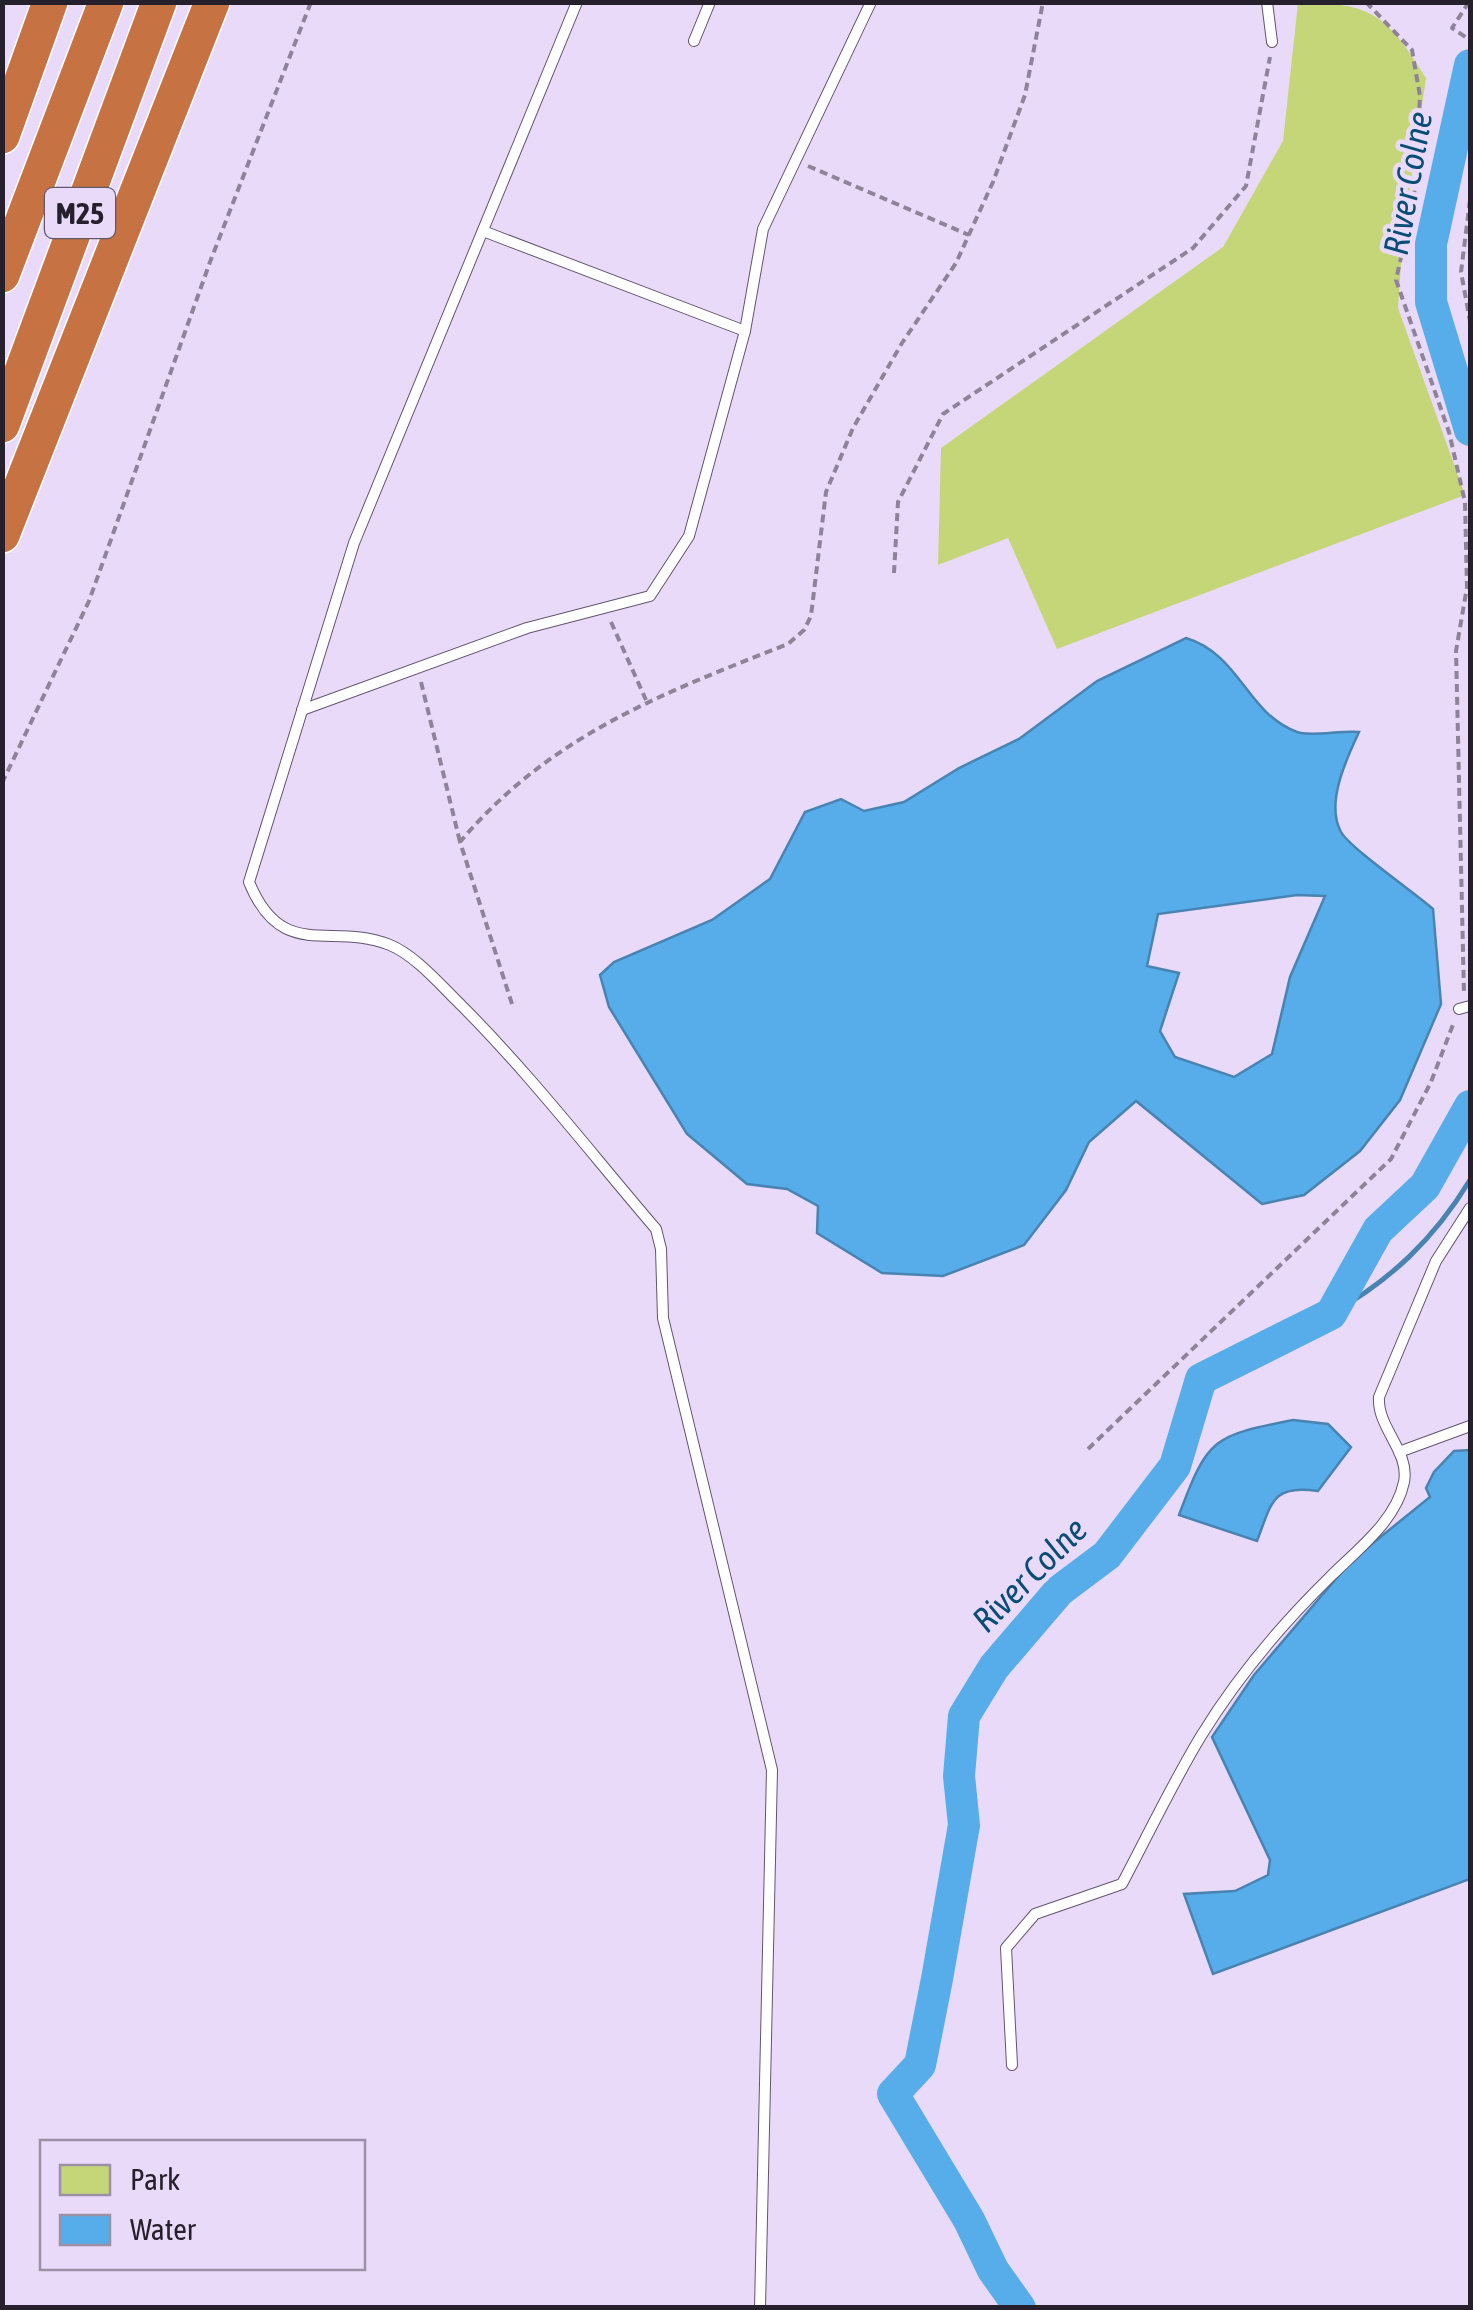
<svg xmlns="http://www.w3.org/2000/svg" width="1473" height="2310" font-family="'Asap Condensed',sans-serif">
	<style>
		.green { fill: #c5d679 }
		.water { fill: #57adea; stroke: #4883b1; stroke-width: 2.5; fill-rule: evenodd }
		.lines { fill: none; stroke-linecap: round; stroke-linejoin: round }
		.stream { stroke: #4883b1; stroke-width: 5 }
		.river { stroke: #57adea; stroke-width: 32 }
		.service-casing { stroke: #63556f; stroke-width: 12 }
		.motorway-casing { stroke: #fff; stroke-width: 38 }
		.path { stroke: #8e8399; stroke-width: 4; stroke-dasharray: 8 5; stroke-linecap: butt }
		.service { stroke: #fff; stroke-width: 10 }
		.motorway { stroke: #c77242; stroke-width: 35 }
		.labels { text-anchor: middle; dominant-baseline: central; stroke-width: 9; stroke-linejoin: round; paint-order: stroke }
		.shield { fill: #eadaf9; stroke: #61586a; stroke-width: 2.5 }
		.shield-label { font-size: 30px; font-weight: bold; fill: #26202c }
		.water-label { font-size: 35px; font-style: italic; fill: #084d75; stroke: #eadaf9 }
	</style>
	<rect width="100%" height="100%" fill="#eadaf9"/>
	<path class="green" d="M1298,3c76,-1 89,13 128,75l-23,157 -5,73 67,187 -408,154 -49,-111 -70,27 3,-117 282,-201 60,-106z"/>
	<g class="water">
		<path d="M1186,638c55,17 60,75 111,94 13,5 45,-2 62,0 -12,26 -34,71 -18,100 9,16 74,61 92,77l8,95 -41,96 -40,51 -56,44 -42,9 -126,-103 -47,41 -23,48 -42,55 -81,31 -61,-3 -65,-40 1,-27 -31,-17 -40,-5 -60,-50 -78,-127 -9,-32 14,-13 98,-42 58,-41 35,-67 36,-13 23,12 40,-9 55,-34 60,-29 78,-58zM1297,895l28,1 -35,81 -18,77 -38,23 -59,-20 -15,-26 19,-58 -32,-7 11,-52z"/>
		<path d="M1293,1420l35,4 23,23 -33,44c-46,-7 -46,11 -61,50l-78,-26c29,-78 34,-79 114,-95z"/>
		<path d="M1470,1450v429l-257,95 -29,-80 51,-3 33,-16 2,-15 -58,-123 42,-62 98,-115 78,-63 -4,-9 8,-16 20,-21z"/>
	</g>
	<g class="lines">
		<path class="stream" d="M1331,1314c60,-34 103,-75 139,-134"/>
		<g class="river">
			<path d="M1470,65l-39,179v58l39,128"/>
			<path d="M1020,2308l-27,-38 -24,-50 -76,-126 27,-29 17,-86 27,-154 -5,-49 5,-60 30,-49 65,-76 48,-36 68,-89 26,-87 130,-65 47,-84 47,-44 45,-80"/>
		</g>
		<defs>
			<g id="service">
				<path d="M577,2l-223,541 -105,339c33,81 82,39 141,63 24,10 47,36 65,54 72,71 135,153 201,230l5,20 2,69 109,452 -12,538"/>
				<path d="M1267,2l5,40"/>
				<path d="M694,41l16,-39"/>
				<path d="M483,231l262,100"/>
				<path d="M302,710l225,-82 123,-32 39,-60 56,-205 18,-102 108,-227"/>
				<path d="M1459,1009l11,-3"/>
				<path d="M1399,1452l71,-26"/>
				<path d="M1012,2065l-6,-117 29,-34 87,-30c26,-49 50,-100 79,-148 35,-57 82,-113 129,-159 27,-27 66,-56 74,-95 6,-31 -27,-54 -25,-85l57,-136 34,-53"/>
			</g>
			<g id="motorway">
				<path d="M2,136l48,-134"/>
				<path d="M2,275l104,-273"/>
				<path d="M2,425l157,-423"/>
				<path d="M2,535l210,-533"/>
			</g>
		</defs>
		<use href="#service" class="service-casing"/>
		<use href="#motorway" class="motorway-casing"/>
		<g class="path">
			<path d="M1366,2l46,48 8,46 -6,103 -18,81 53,152 16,70 2,85 -11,64 8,343"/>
			<path d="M1469,2l-17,26 18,12"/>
			<path d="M808,166l161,69"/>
			<path d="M1470,200l-9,72 9,49"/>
			<path d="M894,573l4,-71 45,-88 250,-166 53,-62 24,-129"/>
			<path d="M611,622l35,78"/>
			<path d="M421,682l39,160"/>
			<path d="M2,783l87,-182 121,-339 101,-260"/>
			<path d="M512,1004l-52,-162c89,-106 203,-149 328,-198l16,-14 7,-14 15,-124 27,-64 49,-85 54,-80 37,-81 32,-87 18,-93"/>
			<path d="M1088,1449l303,-290 40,-77 23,-60"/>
		</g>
		<use href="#service" class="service"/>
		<use href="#motorway" class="motorway"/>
	</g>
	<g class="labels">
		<rect class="shield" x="45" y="188" width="70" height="50" rx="8"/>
		<g class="shield-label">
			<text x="80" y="213">M25</text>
		</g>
		<g class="water-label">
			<text transform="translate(1407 183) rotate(-80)">River Colne</text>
			<text transform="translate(1029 1574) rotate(-45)">River Colne</text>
		</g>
	</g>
	<rect width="1473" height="2310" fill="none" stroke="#26202c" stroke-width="10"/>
	<rect x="40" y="2140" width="325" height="130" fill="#eadaf9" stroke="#9c90a7" stroke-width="2.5"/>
	<rect x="60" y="2165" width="50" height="30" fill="#c5d679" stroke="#9c90a7" stroke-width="2.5"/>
	<text x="130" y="2190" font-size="30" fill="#26202c">Park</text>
	<rect x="60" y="2215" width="50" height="30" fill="#57adea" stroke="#9c90a7" stroke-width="2.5"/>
	<text x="130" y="2240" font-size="30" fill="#26202c">Water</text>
</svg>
